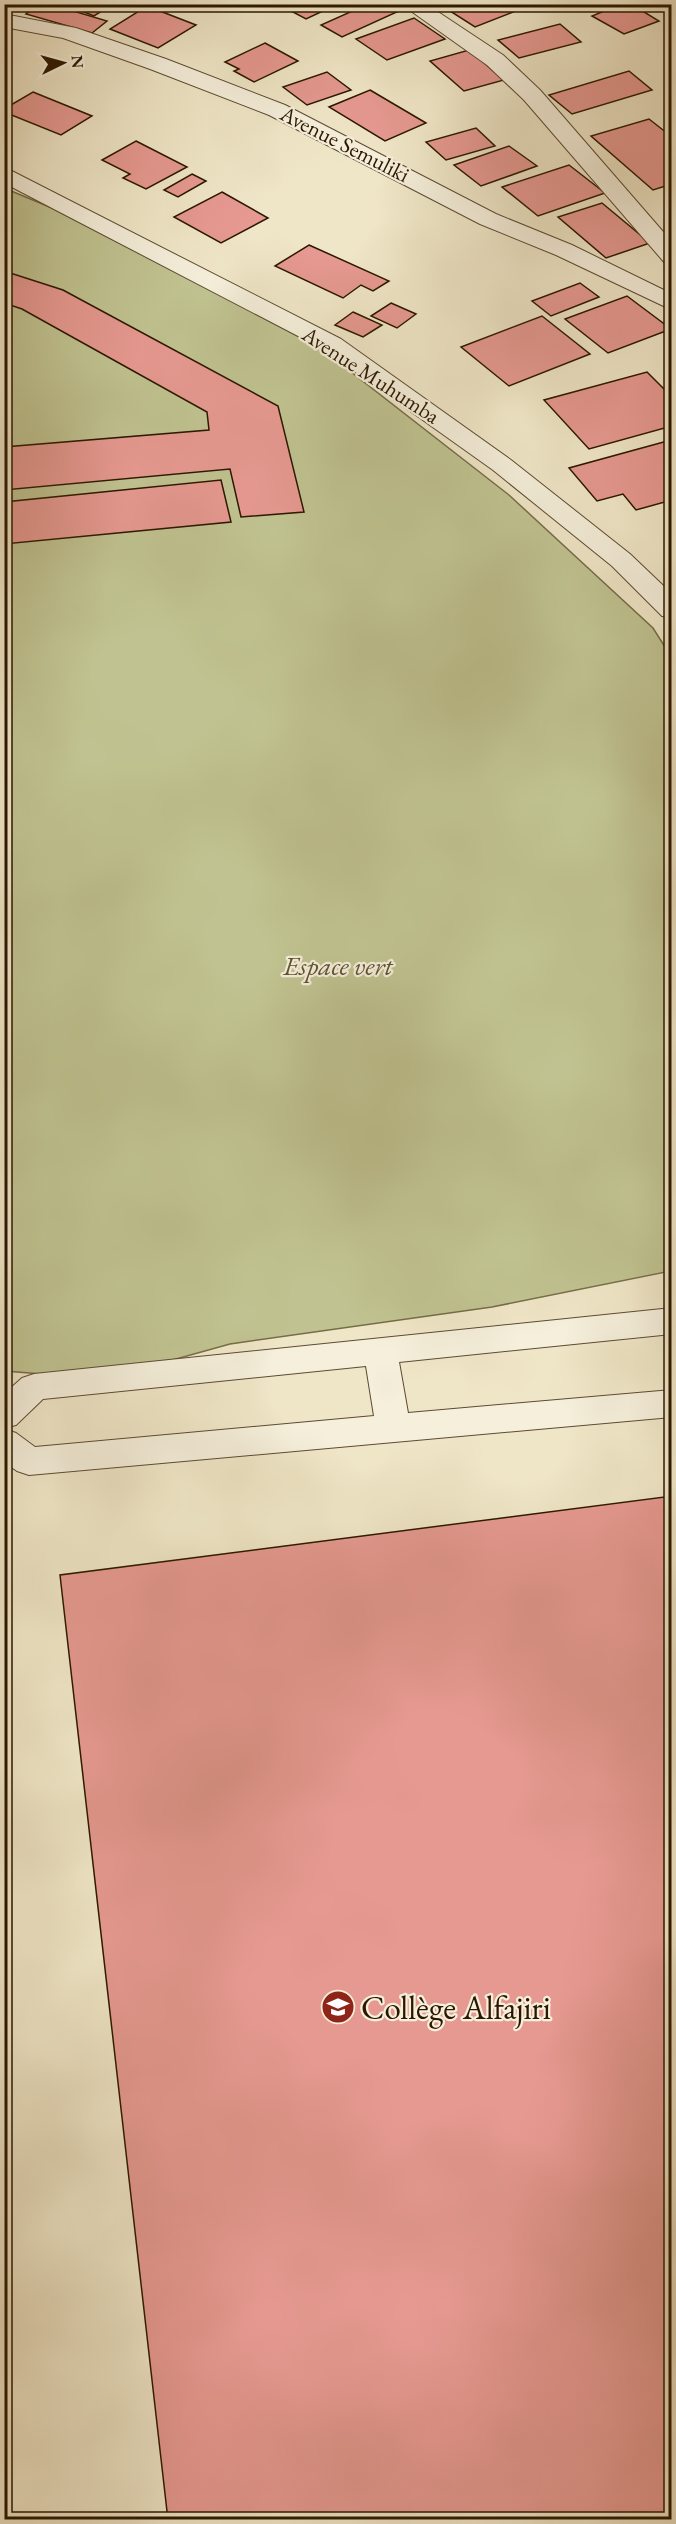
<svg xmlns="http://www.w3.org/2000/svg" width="676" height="2524" font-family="'EB Garamond',serif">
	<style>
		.green { fill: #c0c391; stroke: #766d48; stroke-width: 1.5 }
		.building { fill: #e69991; stroke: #2b1700; stroke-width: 1.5 }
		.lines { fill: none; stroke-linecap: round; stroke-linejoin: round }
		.minor-casing { stroke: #5c4b32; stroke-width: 2 }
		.minor { fill: #f5efdb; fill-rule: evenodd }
		.labels { text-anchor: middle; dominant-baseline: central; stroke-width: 4.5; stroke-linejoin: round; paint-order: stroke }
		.far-street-label { font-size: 22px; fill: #2b1700; stroke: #f5efdb }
		.park-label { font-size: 27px; font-style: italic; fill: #5f5333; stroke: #f5efdb }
		.near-poi-label { font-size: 33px; fill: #2b1700; stroke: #f5efdb; text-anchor: start }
	</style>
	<rect width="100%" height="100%" fill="#efe6c7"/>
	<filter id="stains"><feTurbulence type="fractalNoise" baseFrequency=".00333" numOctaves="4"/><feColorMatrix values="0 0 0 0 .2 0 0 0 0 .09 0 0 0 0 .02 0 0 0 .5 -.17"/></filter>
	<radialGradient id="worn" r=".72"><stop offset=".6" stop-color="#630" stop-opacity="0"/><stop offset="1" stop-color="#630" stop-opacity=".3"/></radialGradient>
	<path class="green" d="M4,188l48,20 263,136 194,151 144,133 19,30 -1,613 -179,36 -262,37 -126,35 -99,-8z"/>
	<g class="building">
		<path d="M39,4h11l57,17 -15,12 -66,-19z"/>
		<path d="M64,4h49l-19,12z"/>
		<path d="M278,4h60l-32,15z"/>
		<path d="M368,4h18l13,7 -57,26 -21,-12z"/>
		<path d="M439,4h82l5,3 -51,20z"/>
		<path d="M621,4h10l28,17 -35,13 -32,-18z"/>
		<path d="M147,6l49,19 -38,23 -48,-19z"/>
		<path d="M414,18l31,21 -58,21 -31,-21z"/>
		<path d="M560,24l21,18 -62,16 -21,-18z"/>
		<path d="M265,43l33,18 -44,21 -20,-11 5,-2 -14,-7z"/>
		<path d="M469,50l35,30 -40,11 -34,-30z"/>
		<path d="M629,71l23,19 -80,24 -23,-19z"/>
		<path d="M327,72l24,18 -44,15 -24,-18z"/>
		<path d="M370,90l56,33 -41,18 -56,-34z"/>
		<path d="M33,92l59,24 -31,19 -57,-23v-3z"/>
		<path d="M649,119l23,18v47l-19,6 -62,-54z"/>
		<path d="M476,128l19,18 -49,14 -20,-18z"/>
		<path d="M136,141l51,26 -41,22 -23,-11 7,-4 -28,-14z"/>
		<path d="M509,146l28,20 -56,20 -27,-21z"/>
		<path d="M569,165l36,28 -67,23 -36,-29z"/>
		<path d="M192,174l14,7 -28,16 -14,-7z"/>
		<path d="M222,192l46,26 -47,25 -47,-26z"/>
		<path d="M602,203l48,40 -44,15 -48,-41z"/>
		<path d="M309,245l80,36 -16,10 -12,-6 -18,13 -68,-32z"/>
		<path d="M4,271l59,19 215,116 26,106 -63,5 -11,-48 -226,21v-43l205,-17 -2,-18 -185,-103 -18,-6z"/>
		<path d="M580,283l19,14 -48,19 -19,-15z"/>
		<path d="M627,296l44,33 -63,24 -43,-34z"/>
		<path d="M391,303l25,11 -19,14 -26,-12z"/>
		<path d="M353,312l29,13 -19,12 -28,-12z"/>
		<path d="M542,316l48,38 -81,32 -48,-39z"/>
		<path d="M647,372l25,25v29l-83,23 -45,-49z"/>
		<path d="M671,440l1,60 -36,10 -13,-16 -26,7 -28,-33z"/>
		<path d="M221,480l10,42 -227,22v-42z"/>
		<path d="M672,1496v1024h-504l-108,-945z"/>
	</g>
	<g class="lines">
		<defs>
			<g id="minor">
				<path d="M401,4h25l77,51 37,35 132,152v22l-8,-2 -140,-162 -37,-35z"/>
				<path d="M4,14l72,14 90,31 119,46 211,109 76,31 100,49v16l-116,-55 -76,-31 -211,-109 -119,-46 -87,-31 -59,-11z"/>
				<path d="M4,167l337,172 170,121 119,94 42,40v24l-10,-2 -50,-50 -119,-96 -170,-121 -319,-166z"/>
				<path d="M672,1308v26l-273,28 9,51 264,-23v27l-643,58 -12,-4 -13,-9v-33l12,4 19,14 339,-31 -8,-50 -323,33 -27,26 -12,3v-34l18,-16 12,-4z"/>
			</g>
		</defs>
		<use href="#minor" class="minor-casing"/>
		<use href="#minor" class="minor"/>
	</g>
	<defs>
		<symbol id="school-disc" viewBox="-11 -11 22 22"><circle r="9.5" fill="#8f2418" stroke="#f5efdb"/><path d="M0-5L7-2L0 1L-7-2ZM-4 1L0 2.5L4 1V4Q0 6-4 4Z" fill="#fff"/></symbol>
	</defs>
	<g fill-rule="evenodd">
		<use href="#school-disc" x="319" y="1988" width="38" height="38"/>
	</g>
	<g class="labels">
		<g class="far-street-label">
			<text transform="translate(345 144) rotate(27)">Avenue Semuliki</text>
			<text transform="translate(371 375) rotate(33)">Avenue Muhumba</text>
		</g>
		<g class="park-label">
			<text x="338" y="965">Espace vert</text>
		</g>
		<g class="near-poi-label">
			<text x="361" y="2007">Collège Alfajiri</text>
		</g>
	</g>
	<rect width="676" height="2524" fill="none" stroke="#efe6c7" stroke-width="24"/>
	<rect x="6" y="6" width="664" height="2512" fill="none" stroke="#2b1700" stroke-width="3"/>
	<rect x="12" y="12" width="652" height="2500" fill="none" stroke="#2b1700" stroke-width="1.5"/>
	<g transform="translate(63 63) rotate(85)" stroke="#f5efdb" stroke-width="4.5" paint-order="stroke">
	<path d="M0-4.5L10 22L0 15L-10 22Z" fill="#2b1700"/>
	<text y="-9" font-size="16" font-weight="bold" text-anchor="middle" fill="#2b1700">N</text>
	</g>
	<rect width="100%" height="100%" filter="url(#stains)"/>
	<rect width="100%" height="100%" fill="url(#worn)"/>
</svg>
